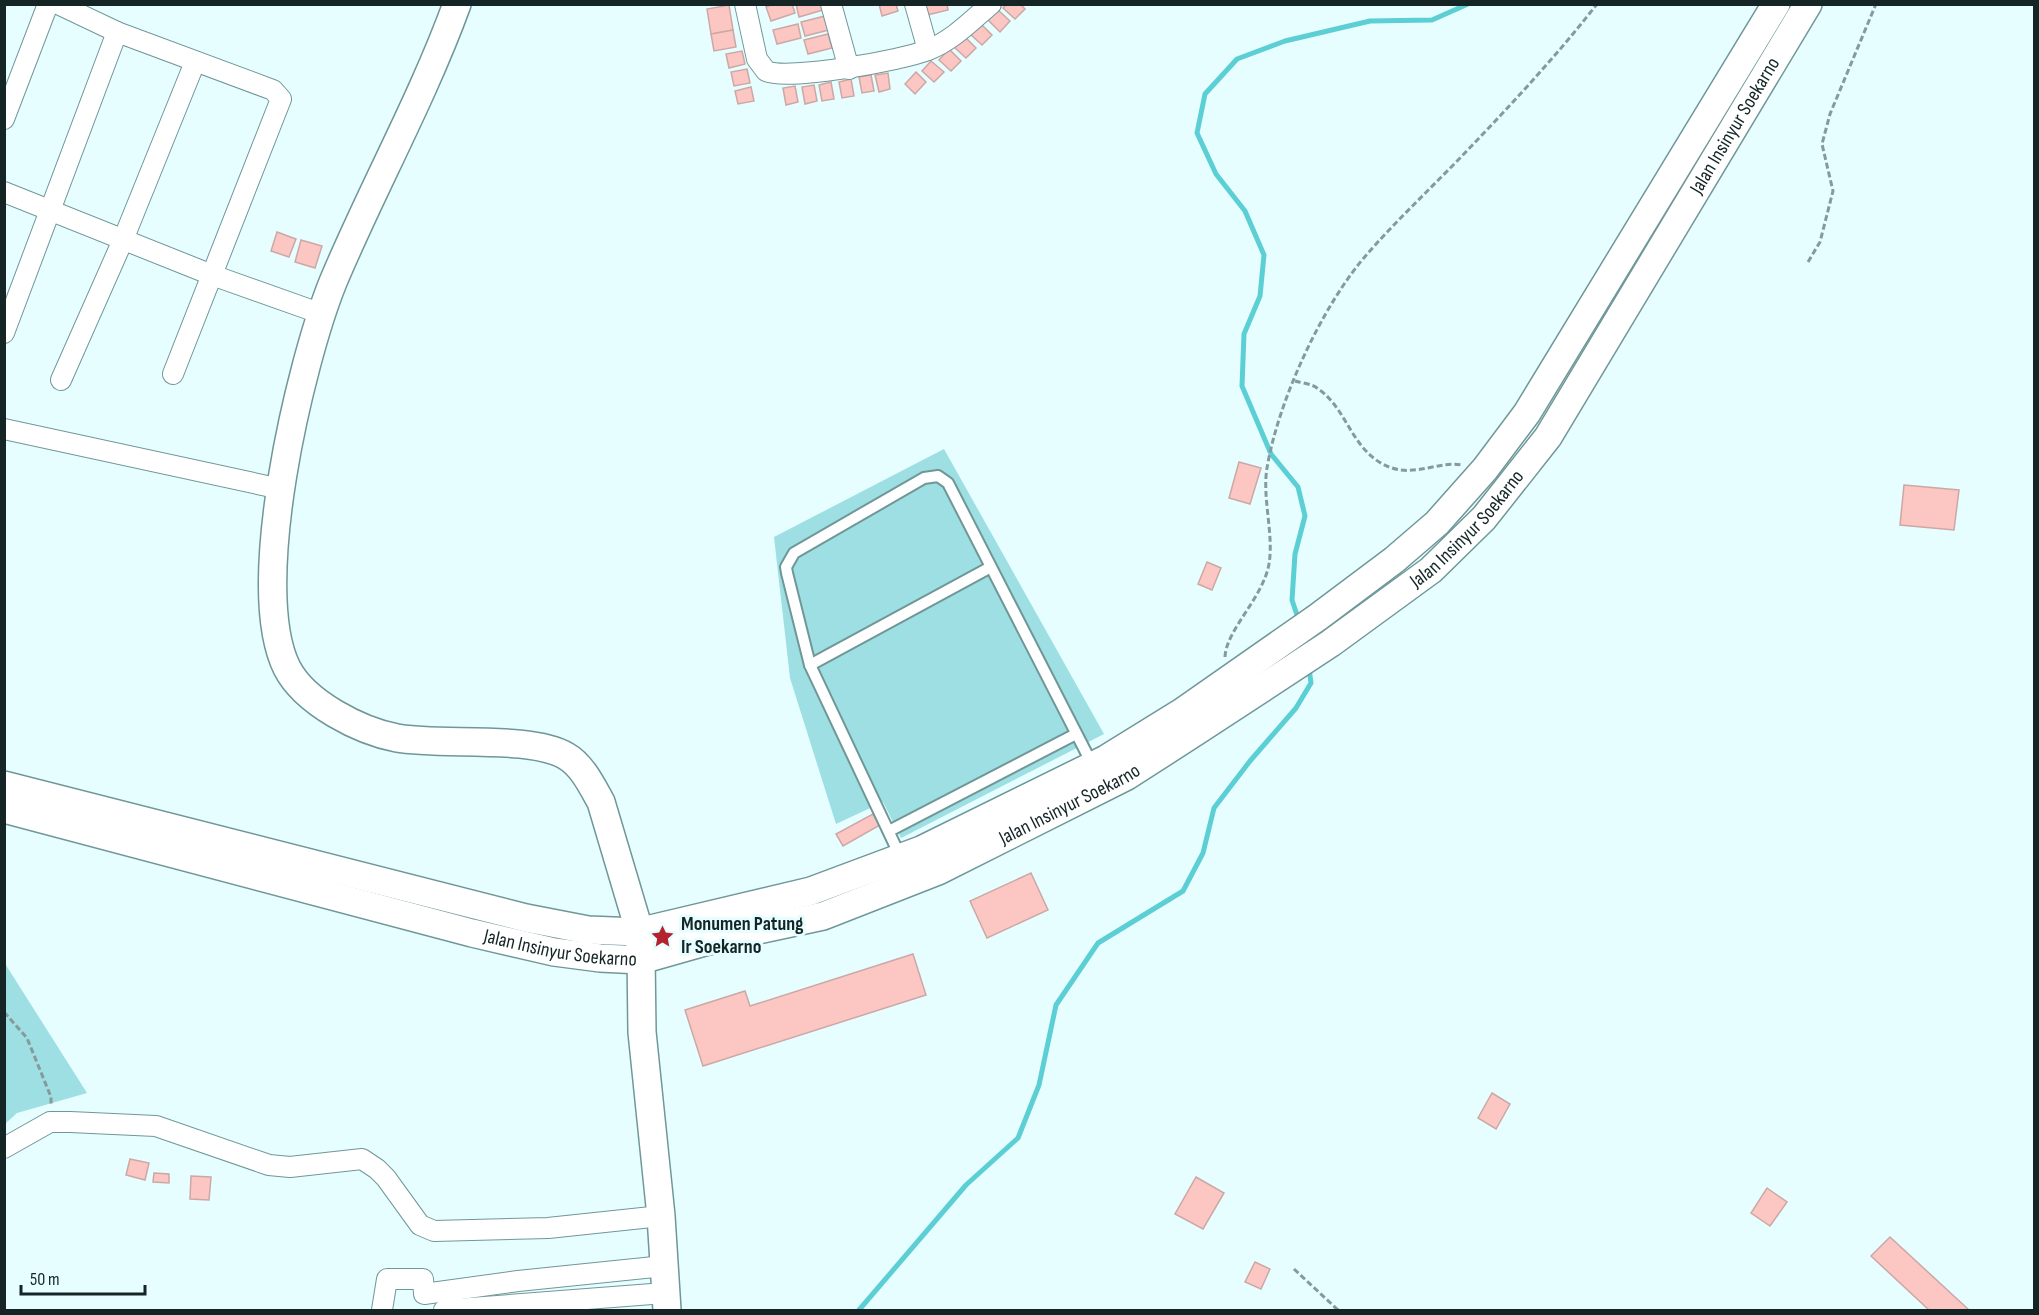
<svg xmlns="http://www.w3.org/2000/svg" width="2039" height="1315" font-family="'Sofia Sans Condensed',sans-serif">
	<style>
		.green { fill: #9ddfe2 }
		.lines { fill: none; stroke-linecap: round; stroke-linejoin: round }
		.stream { stroke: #5ccfd5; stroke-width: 5 }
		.building { fill: #fcc6c3; stroke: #cca8a5; stroke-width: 1.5 }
		.lane-casing { stroke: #709798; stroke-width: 14 }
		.street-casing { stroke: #709798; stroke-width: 22 }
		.secondary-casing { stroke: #709798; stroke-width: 30 }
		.path { stroke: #869a9b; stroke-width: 3; stroke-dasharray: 6 3; stroke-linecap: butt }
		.lane { stroke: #fff; stroke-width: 10 }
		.street { stroke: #fff; stroke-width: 20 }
		.secondary { stroke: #fff; stroke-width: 27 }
		.labels { text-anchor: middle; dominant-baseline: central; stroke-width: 6; stroke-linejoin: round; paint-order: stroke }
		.street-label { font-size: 20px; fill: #152526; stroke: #e6feff }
		.poi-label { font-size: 20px; font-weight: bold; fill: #152526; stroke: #e6feff; text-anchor: start }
	</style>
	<rect width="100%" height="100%" fill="#e6feff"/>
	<g class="green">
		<path d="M944,449l160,285 -203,104 -18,-36 -47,22 -46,-146 -16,-141z"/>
		<path d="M4,962l83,131 -70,20 -12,11z"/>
	</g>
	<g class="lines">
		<g class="stream">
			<path d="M1299,621l-7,-21 3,-46 10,-38 -7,-29 -27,-33 -29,-68 2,-52 16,-38 4,-41 -19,-44 -29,-37 -19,-41 8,-39 32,-35 48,-18 85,-20 62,-1 36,-16"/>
			<path d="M859,1310l107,-125 52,-47 21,-53 17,-80 42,-62 85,-52 20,-38 11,-45 36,-47 46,-53 15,-25 -2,-15"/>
		</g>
	</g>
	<g class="building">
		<path d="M773,4h19l3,9 -24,8 -5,-14z"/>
		<path d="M796,4h25l2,6 -24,7z"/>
		<path d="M879,4h17l2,7 -16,5z"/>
		<path d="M924,4h23l1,6 -21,5z"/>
		<path d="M1007,4h13l5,5 -10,10 -12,-11z"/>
		<path d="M729,5l4,25 -22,4 -4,-25z"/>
		<path d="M998,10l12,11 -10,11 -12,-12z"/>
		<path d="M825,16l4,14 -24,6 -4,-14z"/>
		<path d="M980,23l12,12 -10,10 -12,-11z"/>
		<path d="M798,24l3,14 -24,6 -4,-14z"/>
		<path d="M733,30l3,17 -22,4 -3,-17z"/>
		<path d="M828,34l4,14 -24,6 -4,-14z"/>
		<path d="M964,36l12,12 -10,10 -12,-11z"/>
		<path d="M949,49l12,12 -10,10 -12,-11z"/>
		<path d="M742,51l3,13 -16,4 -3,-14z"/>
		<path d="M931,61l13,11 -10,10 -12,-11z"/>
		<path d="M747,69l3,14 -16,3 -3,-14z"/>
		<path d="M916,72l10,10 -11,12 -10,-10z"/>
		<path d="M888,73l2,16 -11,3 -4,-17z"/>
		<path d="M871,75l3,16 -12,2 -3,-16z"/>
		<path d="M851,79l3,17 -12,2 -3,-16z"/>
		<path d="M831,82l3,17 -12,2 -3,-16z"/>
		<path d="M814,85l3,16 -12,3 -3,-17z"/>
		<path d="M795,86l3,16 -12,3 -3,-17z"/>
		<path d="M751,87l3,14 -16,3 -3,-13z"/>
		<path d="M277,232l19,7 -7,18 -18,-6z"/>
		<path d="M301,240l21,6 -7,22 -20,-6z"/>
		<path d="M1239,462l22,6 -11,36 -21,-6z"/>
		<path d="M1904,485l55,5 -5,40 -54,-5z"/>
		<path d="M1207,562l14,6 -9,22 -14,-6z"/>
		<path d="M873,814l7,11 -37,21 -7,-12z"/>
		<path d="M1031,873l17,37 -61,28 -17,-37z"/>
		<path d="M913,954l13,41 -223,71 -18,-56 60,-19 5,15z"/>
		<path d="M1492,1093l18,11 -14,25 -18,-11z"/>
		<path d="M130,1159l19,4 -4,17 -19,-5z"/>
		<path d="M154,1173l15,1v9l-16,-1z"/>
		<path d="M191,1176l20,1 -2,23 -19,-1z"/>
		<path d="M1196,1177l28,16 -21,36 -28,-15z"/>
		<path d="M1767,1188l20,14 -17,24 -19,-13z"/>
		<path d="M1890,1237l79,73h-40l-58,-54z"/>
		<path d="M1255,1262l15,7 -9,20 -16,-7z"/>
	</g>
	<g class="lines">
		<defs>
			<g id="lane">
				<path d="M810,665l179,-97"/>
				<path d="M889,831l187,-97"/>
				<path d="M901,858l-91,-193 -23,-92 -1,-6 8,-14 130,-75 14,-2 10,7 144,281"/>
			</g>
			<g id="street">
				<path d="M58,4l59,28 156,58 8,9 -108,275"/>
				<path d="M745,4l12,55 9,12c22,10 137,-11 162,-21 24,-9 44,-30 63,-46"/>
				<path d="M831,4l18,65"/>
				<path d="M915,4l13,46"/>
				<path d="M4,119l44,-115"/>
				<path d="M4,192l208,83 110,39"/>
				<path d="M4,333l113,-301"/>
				<path d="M61,380l62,-140 72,-178"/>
				<path d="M4,429l277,60"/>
				<path d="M4,1148l46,-26h20l86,4 113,39 21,2 72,-8 15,10 9,9 34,47 14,6 114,-3 113,-12"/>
				<path d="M382,1310l5,-31h36l1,15 94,-13 146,-15"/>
				<path d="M444,1310l221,-17"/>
			</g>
			<g id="secondary">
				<path d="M457,4c-35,96 -85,185 -124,278 -33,82 -86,306 -46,386 18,35 73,63 110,70 44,8 134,-3 169,18 16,9 26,30 35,46l36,121 4,31 1,78 19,184 6,94"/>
				<path d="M4,785l522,133 62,12 50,2 173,-41 110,-41 185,-91 76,-47 136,-95 76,-57 43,-37 48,-54 42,-56 249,-409"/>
				<path id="s1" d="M4,809l468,124 82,19 46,6 41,2 67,-19 115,-25 115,-45 189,-95 73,-47 131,-86 100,-73 53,-52 64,-81 260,-433"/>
			</g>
		</defs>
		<use href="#lane" class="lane-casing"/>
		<use href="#street" class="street-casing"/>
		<use href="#secondary" class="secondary-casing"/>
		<g class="path">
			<path d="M1808,262l12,-20 13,-51 -11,-47 8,-30 46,-110"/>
			<path d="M1295,381c7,2 17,3 22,7 32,21 34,66 75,80 23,8 48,-7 70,-3"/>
			<path d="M1225,657c1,-27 38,-59 44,-93 5,-30 -7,-66 -2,-96 11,-67 56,-165 102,-216 29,-33 61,-63 92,-95 47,-49 94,-99 136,-153"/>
			<path d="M4,1012l23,26 24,59v8"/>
			<path d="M1294,1269l44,41"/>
		</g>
		<use href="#lane" class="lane"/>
		<use href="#street" class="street"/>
		<use href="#secondary" class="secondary"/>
	</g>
	<defs>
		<symbol id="sight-bare" viewBox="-9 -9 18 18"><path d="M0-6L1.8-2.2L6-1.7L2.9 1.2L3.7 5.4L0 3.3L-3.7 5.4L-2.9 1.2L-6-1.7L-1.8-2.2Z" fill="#b3222e" stroke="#e6feff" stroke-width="2.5" paint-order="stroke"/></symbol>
	</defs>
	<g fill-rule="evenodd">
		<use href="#sight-bare" x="646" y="920" width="33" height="33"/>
	</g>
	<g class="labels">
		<g class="street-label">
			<text stroke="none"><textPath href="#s1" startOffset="2086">Jalan Insinyur Soekarno</textPath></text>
			<text stroke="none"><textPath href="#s1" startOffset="1600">Jalan Insinyur Soekarno</textPath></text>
			<text stroke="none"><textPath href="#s1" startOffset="1114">Jalan Insinyur Soekarno</textPath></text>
			<text stroke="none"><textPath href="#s1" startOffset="574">Jalan Insinyur Soekarno</textPath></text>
		</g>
		<g class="poi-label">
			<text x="681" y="924">Monumen Patung<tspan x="681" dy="23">Ir Soekarno</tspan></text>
		</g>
	</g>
	<rect width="2039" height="1315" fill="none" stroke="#152526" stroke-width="12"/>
	<path d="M21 1285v9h124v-9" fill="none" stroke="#152526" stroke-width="3"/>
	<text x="30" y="1285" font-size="18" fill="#152526" stroke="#e6feff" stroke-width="4.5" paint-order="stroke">50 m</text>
</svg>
